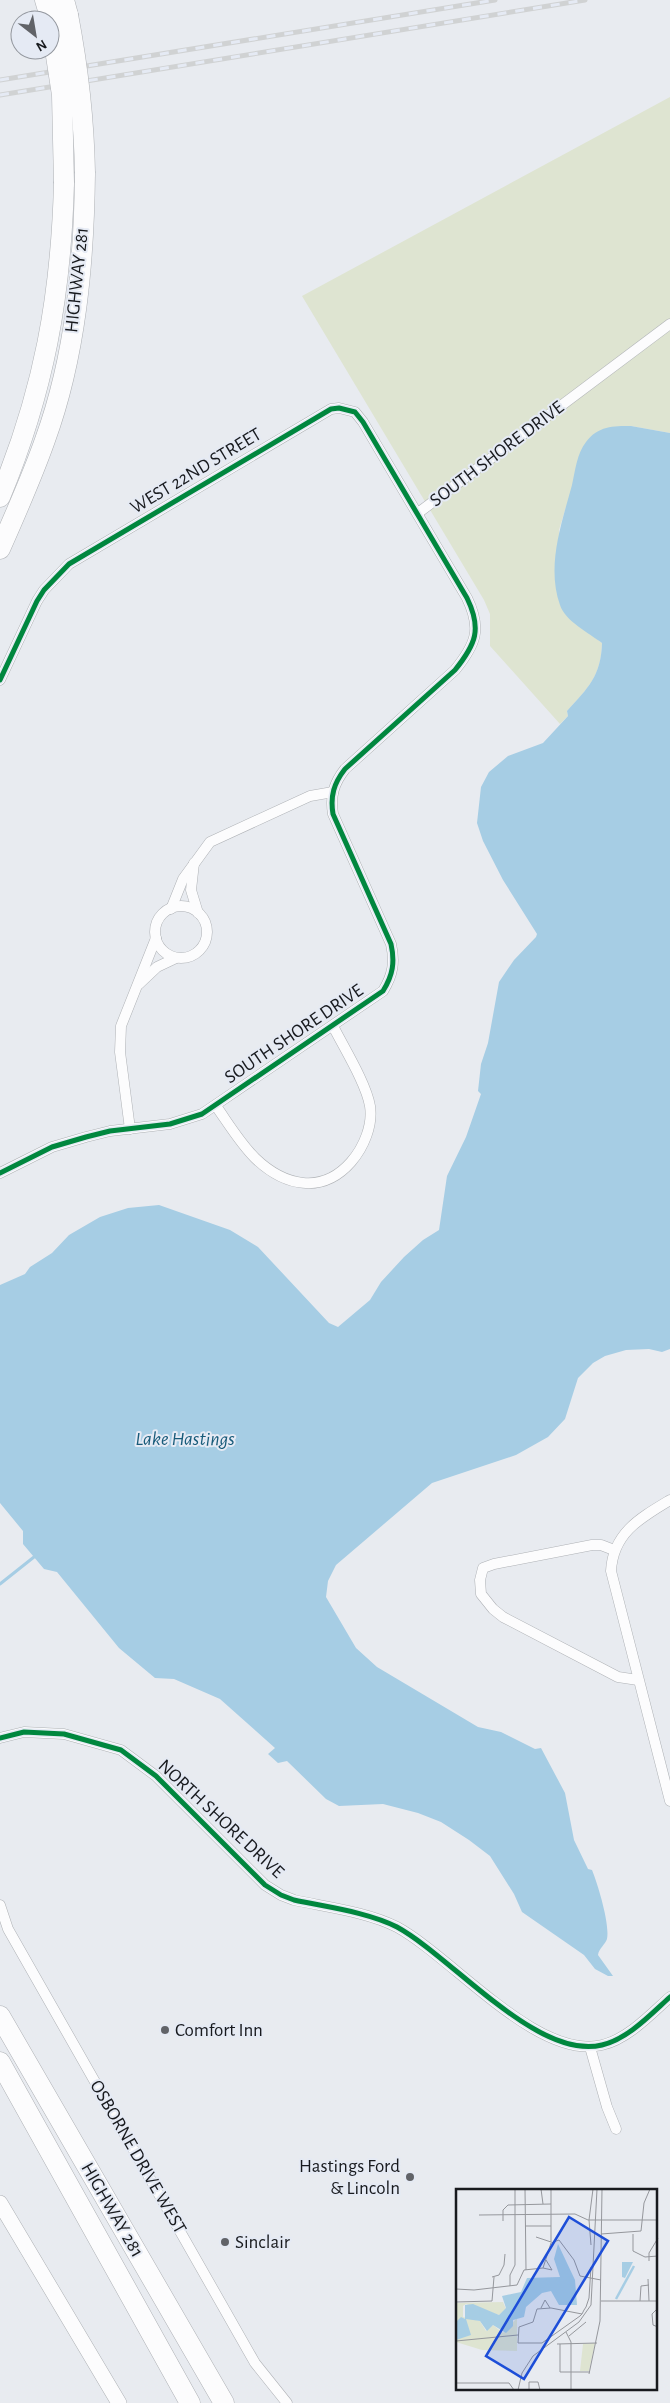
<svg xmlns="http://www.w3.org/2000/svg" width="670" height="2403" font-family="'Alegreya Sans',sans-serif">
	<style>
		.green { fill: #dee4d1 }
		.water { fill: #a6cde4 }
		.lines { fill: none; stroke-linecap: round; stroke-linejoin: round }
		.stream { stroke: #a6cde4; stroke-width: 3 }
		.street-casing { stroke: #aeb1b5; stroke-width: 11 }
		.secondary-casing { stroke: #aeb1b5; stroke-width: 16 }
		.highway-casing { stroke: #aeb1b5; stroke-width: 21 }
		.street { stroke: #fcfcfd; stroke-width: 10 }
		.secondary { stroke: #fcfcfd; stroke-width: 15 }
		.highway { stroke: #fcfcfd; stroke-width: 20 }
		.rail-casing { stroke: #d0d2d3; stroke-width: 5 }
		.rail { stroke: #e5eaf4; stroke-width: 3; stroke-dasharray: 9; stroke-linecap: butt }
		.highway-bridge-casing { stroke: #aeb1b5; stroke-width: 21; stroke-linecap: butt }
		.highway-bridge { stroke: #fcfcfd; stroke-width: 20 }
		.cycleway-casing { stroke: #e5eaf4; stroke-width: 8 }
		.cycleway { stroke: #00873e; stroke-width: 5 }
		.poi-dot { fill: #616368; stroke: #e5eaf4; stroke-width: 2 }
		.labels { text-anchor: middle; dominant-baseline: central; stroke-width: 4; stroke-linejoin: round; paint-order: stroke }
		.street-label { font-size: 19px; fill: #181a1e; stroke: #e5eaf4 }
		.poi-label { font-size: 19px; fill: #181a1e; stroke: #e5eaf4; text-anchor: start }
		.water-label { font-size: 20px; font-style: italic; fill: #185b7a; stroke: #e5eaf4 }
		.inset-river { fill: none; stroke: #a6cde4; stroke-width: 2.5 }
		.inset-road { fill: none; stroke: #95979c; stroke-width: 1 }
		.view { fill: #1d4ed8; fill-opacity: 0.15; stroke: #1d4ed8; stroke-width: 2.5 }
		.inset-edge { fill: none; stroke: #181a1e; stroke-width: 2.5 }
	</style>
	<rect width="100%" height="100%" fill="#e8ebf0"/>
	<path class="green" d="M670,97v336l-39,-7 -65,81 -7,23 10,87 33,26c-1,33 -13,44 -35,68l1,5 -8,8 -70,-78v-32l-6,-14 -182,-304z"/>
	<path class="water" d="M631,426l39,7v916l-8,3 -13,-3 -23,1 -21,6 -12,7 -15,15 -13,41 -17,18 -32,18 -84,28 -96,82 -8,16 -2,16 30,51 21,19 101,60 23,5 34,17 6,-1 24,45 9,47 14,29 4,1c6,15 18,54 15,69 -2,6 -8,9 -9,16l15,21h-5l-13,-7 -11,-14 -62,-43 -8,-18 -24,-38 -21,-16 -28,-18 -23,-9 -35,-9 -44,2 -13,-7 -39,-38 -9,2 -10,-9 7,-6 -55,-49 -46,-20 -19,-1 -36,-30 -62,-76 -13,-3 -21,-25v-13l-23,-28v-218l25,-11 5,-7 22,-14 17,-18 31,-18 28,-9 31,-3 71,25 28,17 71,76 9,4 32,-27 11,-18 23,-25 19,-17 16,-10 8,-54 19,-39 15,-43 -3,-3 3,-27 7,-21 11,-61 15,-22 22,-23 1,-3 -34,-54 -20,-39 -6,-18 4,-36 8,-15 19,-16 35,-13 25,-27 -1,-5c21,-23 34,-35 35,-68 -13,-10 -37,-22 -42,-38 -14,-39 2,-83 12,-120 3,-14 5,-32 14,-43 12,-16 27,-16 45,-16z"/>
	<g class="lines">
		<path class="stream" d="M0,1584l34,-27"/>
		<defs>
			<g id="street">
				<path d="M418,513l252,-189"/>
				<path d="M0,680l37,-79 7,-11 25,-26 262,-155 8,-1 16,4 8,10 104,176c15,31 9,46 -12,72l-110,99c-11,14 -15,27 -12,45l58,130c4,18 2,31 -8,47l-181,123 -32,10 -60,7 -24,6 -34,10 -52,26"/>
				<path d="M194,863l-3,27 7,23"/>
				<circle cx="181" cy="932" r="26"/>
				<path d="M171,909l12,-30 27,-37 100,-46 23,-4"/>
				<path d="M139,984l18,-17 19,-9"/>
				<path d="M216,1106c12,17 24,37 39,52 29,28 67,37 96,4 13,-15 22,-37 19,-56 -4,-23 -26,-58 -37,-80"/>
				<path d="M130,1129l-10,-77 1,-26 35,-88"/>
				<path d="M670,1500c-30,18 -57,33 -59,71l59,230"/>
				<path d="M614,1550l-13,-5h-9l-98,19 -11,4 -3,12 1,14 12,15 10,8 115,60 20,3"/>
				<path d="M0,1738l24,-6 40,2 57,16 35,26 109,109 16,10 13,5c32,7 74,12 103,27 55,30 141,134 205,118 26,-6 49,-31 68,-48"/>
				<path d="M0,1905l8,24 247,434 32,40"/>
				<path d="M590,2047l17,60 9,22"/>
			</g>
			<path id="secondary" d="M0,2203l119,200"/>
			<g id="highway">
				<path d="M45,0l5,17"/>
				<path d="M64,0l4,15"/>
				<path d="M0,497c44,-106 61,-200 64,-314"/>
				<path d="M0,549c16,-36 32,-72 45,-109 31,-85 39,-178 40,-267"/>
				<path d="M0,2016l224,387"/>
				<path d="M0,2062l190,341"/>
			</g>
		</defs>
		<use href="#street" class="street-casing"/>
		<use href="#secondary" class="secondary-casing"/>
		<use href="#highway" class="highway-casing"/>
		<use href="#street" class="street"/>
		<use href="#secondary" class="secondary"/>
		<use href="#highway" class="highway"/>
		<defs>
			<g id="rail">
				<path d="M0,80l495,-80"/>
				<path d="M0,95l585,-95"/>
			</g>
		</defs>
		<use href="#rail" class="rail-casing"/>
		<use href="#rail" class="rail"/>
		<defs>
			<g id="highway-bridge">
				<path d="M68,15c10,52 16,104 17,158"/>
				<path d="M50,17l12,78 2,88"/>
			</g>
		</defs>
		<use href="#highway-bridge" class="highway-bridge-casing"/>
		<use href="#highway-bridge" class="highway-bridge"/>
		<defs>
			<g id="cycleway">
				<path d="M0,680l37,-79 7,-11 25,-26 262,-155 8,-1 16,4 8,10 104,176c15,31 9,46 -12,72l-110,99c-11,14 -15,27 -12,45l58,130c4,18 2,31 -8,47l-181,123 -32,10 -60,7 -24,6 -34,10 -52,26"/>
				<path d="M0,1738l24,-6 40,2 57,16 35,26 109,109 16,10 13,5c32,7 74,12 103,27 55,30 141,134 205,118 26,-6 49,-31 68,-48"/>
			</g>
		</defs>
		<use href="#cycleway" class="cycleway-casing"/>
		<use href="#cycleway" class="cycleway"/>
	</g>
	<g class="poi-dot">
		<circle cx="165" cy="2030" r="5"/>
		<circle cx="410" cy="2177" r="5"/>
		<circle cx="225" cy="2242" r="5"/>
	</g>
	<g class="labels">
		<g class="street-label">
			<text transform="translate(77 280) rotate(-84)">HIGHWAY 281</text>
			<text transform="translate(497 454) rotate(-37)">SOUTH SHORE DRIVE</text>
			<text transform="translate(196 471) rotate(-31)">WEST 22ND STREET</text>
			<text transform="translate(294 1034) rotate(-34)">SOUTH SHORE DRIVE</text>
			<text transform="translate(221 1819) rotate(43)">NORTH SHORE DRIVE</text>
			<text transform="translate(138 2157) rotate(60)">OSBORNE DRIVE WEST</text>
			<text transform="translate(112 2210) rotate(60)">HIGHWAY 281</text>
		</g>
		<g class="poi-label">
			<text x="175" y="2030">Comfort Inn</text>
			<text x="400" y="2166" text-anchor="end">Hastings Ford<tspan x="400" dy="22">&amp; Lincoln</tspan></text>
			<text x="235" y="2242">Sinclair</text>
		</g>
		<g class="water-label">
			<text x="185" y="1439">Lake Hastings</text>
		</g>
	</g>
	<g transform="translate(456 2189)">
		<rect width="201" height="201" fill="#e8ebf0"/>
		<path d="M47,113l3,7 -7,6 -33,-11 -3,2v11l17,4 6,10 7,-6 10,8 14,-15v33l-35,-1 -26,-8v-39zM139,154l-6,28h-9l3,-27z" fill="#dee4d1"/>
		<path d="M102,55l17,36 2,25h-18l-8,-14 -9,2 -16,14 -2,10 -11,3v6l-7,7 -13,-8 -6,6 -7,-10 -14,-2 5,16 -15,5 1,-19 4,-4 4,2v-14l8,-1 26,11 7,-7 -4,-12 19,-4 6,-14 33,-1 -6,-18zM166,73h11l-8,16 -3,-1z" fill="#a6cde4"/>
		<path class="inset-river" d="M160,110l18,-33"/>
		<path class="inset-road" d="M69,0l1,81M85,0l2,15M23,26l96,-1 13,6h70M47,32v-11l5,-5 43,-1M69,37h26M145,45l40,-3 3,-28 6,-14M177,45v17l12,6 13,-1M80,48l15,5M95,53v-53M135,56l-2,-25 4,-31M193,72v-8l9,-15M87,79l9,2 -6,-10M36,88l7,-2 5,-10 1,-11M192,90l1,22M54,97v-11l5,-10v-76M0,100l18,1 43,-5 7,-15 19,-2 8,-25 8,-3 15,20 6,16 21,4M145,112h57M184,112l1,-15 8,-1M0,113l36,-1 2,-24M85,119l4,-8 5,8M202,119l-6,6 1,11 5,2M126,125l-31,-6 -14,1 -4,13 -14,5 -1,16h24l38,-27 2,-2 2,-4 2,-3 3,-9 2,-31M110,143l5,10v48M113,147l17,-14M0,152l62,-6M101,155l40,-1M104,155v28h30M133,185l11,-53 2,-132M0,194h53l5,7M62,201l4,-17 11,-17 46,-34 12,-17 6,-116M73,201v-8h9l2,8"/>
		<path class="view" d="M113,28l39,24 -84,138 -38,-23z"/>
		<rect width="201" height="201" class="inset-edge"/>
	</g>
	<g transform="translate(35 35) rotate(149)"><circle r="24" fill="#e5eaf4" stroke="#93979e"/>
	<path d="M0-4L9 19L0 12L-9 19Z" fill="#616368"/>
	<text y="-8" font-size="14" font-weight="bold" text-anchor="middle" fill="#181a1e">N</text>
	</g>
</svg>
